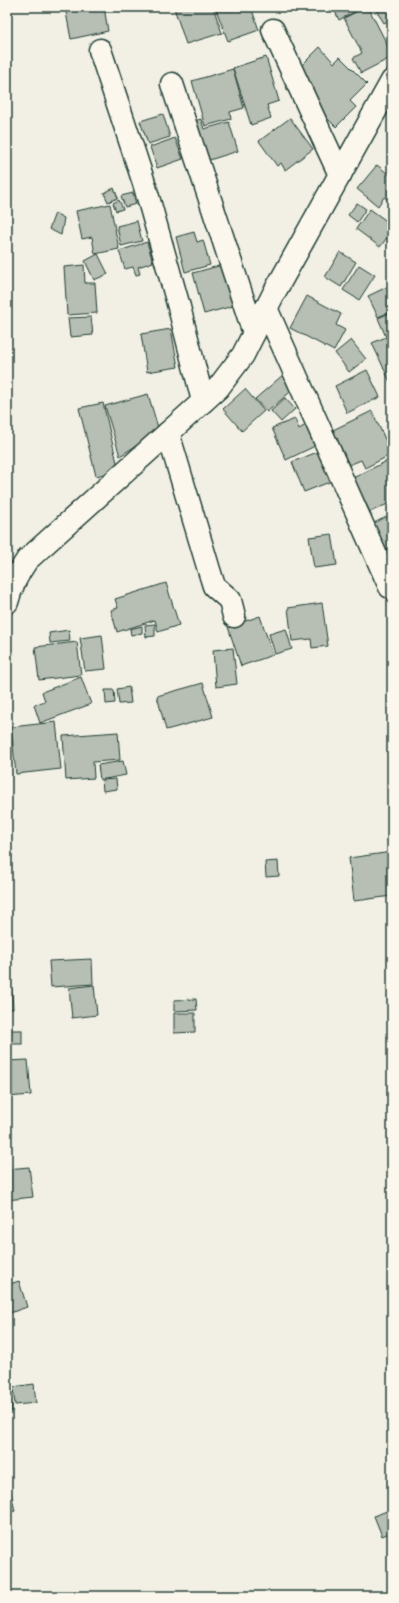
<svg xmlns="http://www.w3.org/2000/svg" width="399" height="1603" font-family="'Balsamiq Sans',sans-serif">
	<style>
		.building { fill: #b7beb3; stroke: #1f3d34 }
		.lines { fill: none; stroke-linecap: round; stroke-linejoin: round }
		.minor-casing { stroke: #1f3d34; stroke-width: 25 }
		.minor { stroke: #fbf7ec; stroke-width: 22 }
	</style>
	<rect width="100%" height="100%" fill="#f2f0e5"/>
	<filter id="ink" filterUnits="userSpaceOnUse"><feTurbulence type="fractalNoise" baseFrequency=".025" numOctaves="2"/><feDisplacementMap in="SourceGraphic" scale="8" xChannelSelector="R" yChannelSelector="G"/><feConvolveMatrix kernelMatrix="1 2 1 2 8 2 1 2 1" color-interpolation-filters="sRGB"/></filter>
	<g filter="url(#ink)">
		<g class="building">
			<path d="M65,7h39l4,24 -37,8z"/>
			<path d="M179,7h34l9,26 -36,11 -12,-36z"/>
			<path d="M215,7h36l8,23 -31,11z"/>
			<path d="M333,7h31l-25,13z"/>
			<path d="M366,7h2l24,47v3l-31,16 -8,-15 9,-5 -18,-35z"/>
			<path d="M374,7h18v12l-8,4z"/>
			<path d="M320,47l14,16 6,-6 27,27 -17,17 6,6 -20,20 -12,-12 -28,-44z"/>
			<path d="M266,57l13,44 -12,4 4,13 -20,7 -18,-57z"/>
			<path d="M233,69l11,39 -14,4 1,7 -26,7 -13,-45z"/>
			<path d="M163,114l7,23 -22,7 -8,-23z"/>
			<path d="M290,118l23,31 -28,21 -4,-7 -4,3 -18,-25z"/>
			<path d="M201,119l3,10 25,-7 9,29 -35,11 -12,-40z"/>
			<path d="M175,138l8,21 -26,9 -7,-21z"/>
			<path d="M377,165l15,12v27l-8,-7 -6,9 -21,-17z"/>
			<path d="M114,188l4,10 -10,4 -4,-9z"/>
			<path d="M133,193l3,11 -11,3 -4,-11z"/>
			<path d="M119,200l4,9 -7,2 -3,-8z"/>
			<path d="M357,203l9,6 -9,13 -9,-7z"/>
			<path d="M110,204l9,45 -24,5 -3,-17 -10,2 -6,-28z"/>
			<path d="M370,209l22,16v6l-12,16 -24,-18z"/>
			<path d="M55,213l9,5 -3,17 -12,-6z"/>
			<path d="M137,221l5,20 -21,5 -4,-20z"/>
			<path d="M194,232l3,10 6,-2 7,25 -25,7 -9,-35z"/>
			<path d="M147,242l6,20 -15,5 2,7 -4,1 -3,-8 -8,2 -6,-18z"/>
			<path d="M340,252l16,10 -15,25 -16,-10z"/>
			<path d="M98,254l10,20 -14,6 -9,-19z"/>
			<path d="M84,265l1,18h10l2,30 -30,2 -3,-48z"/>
			<path d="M222,265l11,41 -29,8 -11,-41z"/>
			<path d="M359,265l16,10 -16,25 -16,-10z"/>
			<path d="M389,286l3,6v19l-14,6 -10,-21z"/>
			<path d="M307,296l34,18 -5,11 9,5 -11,21 -44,-23z"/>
			<path d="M392,312v71l-1,1 -19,-41 14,-6 -8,-19z"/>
			<path d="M91,317l2,18 -23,2 -2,-19z"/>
			<path d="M171,329l7,38 -31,5 -6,-38z"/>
			<path d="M351,340l15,19 -17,13 -14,-19z"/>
			<path d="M367,370l13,27 -33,16 -12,-27z"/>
			<path d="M284,374l12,13 -29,25 -12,-13z"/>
			<path d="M245,389l19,22 -22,20 -19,-22z"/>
			<path d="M148,394l11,37 -39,25 -15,-50z"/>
			<path d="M285,398l10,11 -14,13 -10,-11z"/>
			<path d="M103,403l16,68 -23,5 -17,-68z"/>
			<path d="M372,411l20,43 -27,14 -4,-8 -12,5 -16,-35z"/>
			<path d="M295,419l4,10 7,-4 9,21 -29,14 -14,-32z"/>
			<path d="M320,451l12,30 -28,11 -12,-30z"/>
			<path d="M389,460l3,6v36l-22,10 -17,-34z"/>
			<path d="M392,514v54l-26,-41z"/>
			<path d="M332,534l5,31 -23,3 -5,-31z"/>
			<path d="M166,583l13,42 -21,7 -3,-12 -38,12 -6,-22 7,-2 -3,-9z"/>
			<path d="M322,603l6,43 -16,2 -1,-9 -19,2 -4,-33z"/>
			<path d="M260,616l13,39 -32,11 -13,-39z"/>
			<path d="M155,624v12l-9,1 -1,-12z"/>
			<path d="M142,626v7l-11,2 -1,-6z"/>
			<path d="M286,629l6,20 -17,5 -6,-20z"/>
			<path d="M69,630l1,11 -20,2 -1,-10z"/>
			<path d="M102,635l4,34 -21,2 -5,-33z"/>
			<path d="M77,642l4,33 -42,5 -4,-33z"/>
			<path d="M233,648l4,36 -21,3 -3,-37z"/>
			<path d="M81,677l10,27 -51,19 -6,-18 11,-4 -3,-9z"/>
			<path d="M203,683l10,34 -47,13 -9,-34z"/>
			<path d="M129,687l2,16 -12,1 -2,-15z"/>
			<path d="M105,690h9l1,13 -9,1z"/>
			<path d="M56,722l5,47 -45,5 -5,-47z"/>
			<path d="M118,732l2,28 -27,2 1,16 -28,2 -3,-44z"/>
			<path d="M123,761l3,14 -26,5 -2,-15z"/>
			<path d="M116,779l1,10 -14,2 -1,-11z"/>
			<path d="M392,852v44l-38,5 -5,-43z"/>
			<path d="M278,861l1,15 -13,1 -1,-15z"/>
			<path d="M92,959l1,25 -42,3 -2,-26z"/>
			<path d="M11,980l2,29 -6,1v-29z"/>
			<path d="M94,985l3,30 -25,3 -3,-30z"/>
			<path d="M196,999l1,11 -23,1v-11z"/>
			<path d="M174,1013h21v19l-21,1z"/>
			<rect x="7" y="1030" width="15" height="14"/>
			<path d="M28,1060l3,35 -24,2v-36z"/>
			<path d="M29,1167l4,30 -26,3v-31z"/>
			<path d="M19,1281l8,26 -20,7v-29z"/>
			<path d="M7,1378h2l3,33 -5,1z"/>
			<path d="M34,1384l2,19 -21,2 -2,-18z"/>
			<path d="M7,1475l8,36 -8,2z"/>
			<path d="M392,1509v23l-10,4 -8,-20z"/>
		</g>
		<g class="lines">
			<defs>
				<g id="minor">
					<path d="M273,30l67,145"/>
					<path d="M100,50l44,133 35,124 24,94"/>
					<path d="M172,84l82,249"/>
					<path d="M266,308l124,279"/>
					<path d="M168,433l41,137 5,16 16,14 4,16"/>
					<path d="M7,602c4,-16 11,-29 20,-42l191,-172 25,-33 31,-62 118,-212"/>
				</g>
			</defs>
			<use href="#minor" class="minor-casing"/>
			<use href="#minor" class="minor"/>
		</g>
	</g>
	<rect width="399" height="1603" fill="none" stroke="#fbf7ec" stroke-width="24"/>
	<rect x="12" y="12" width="375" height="1579" fill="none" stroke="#1f3d34" stroke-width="1.5" filter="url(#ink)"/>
</svg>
